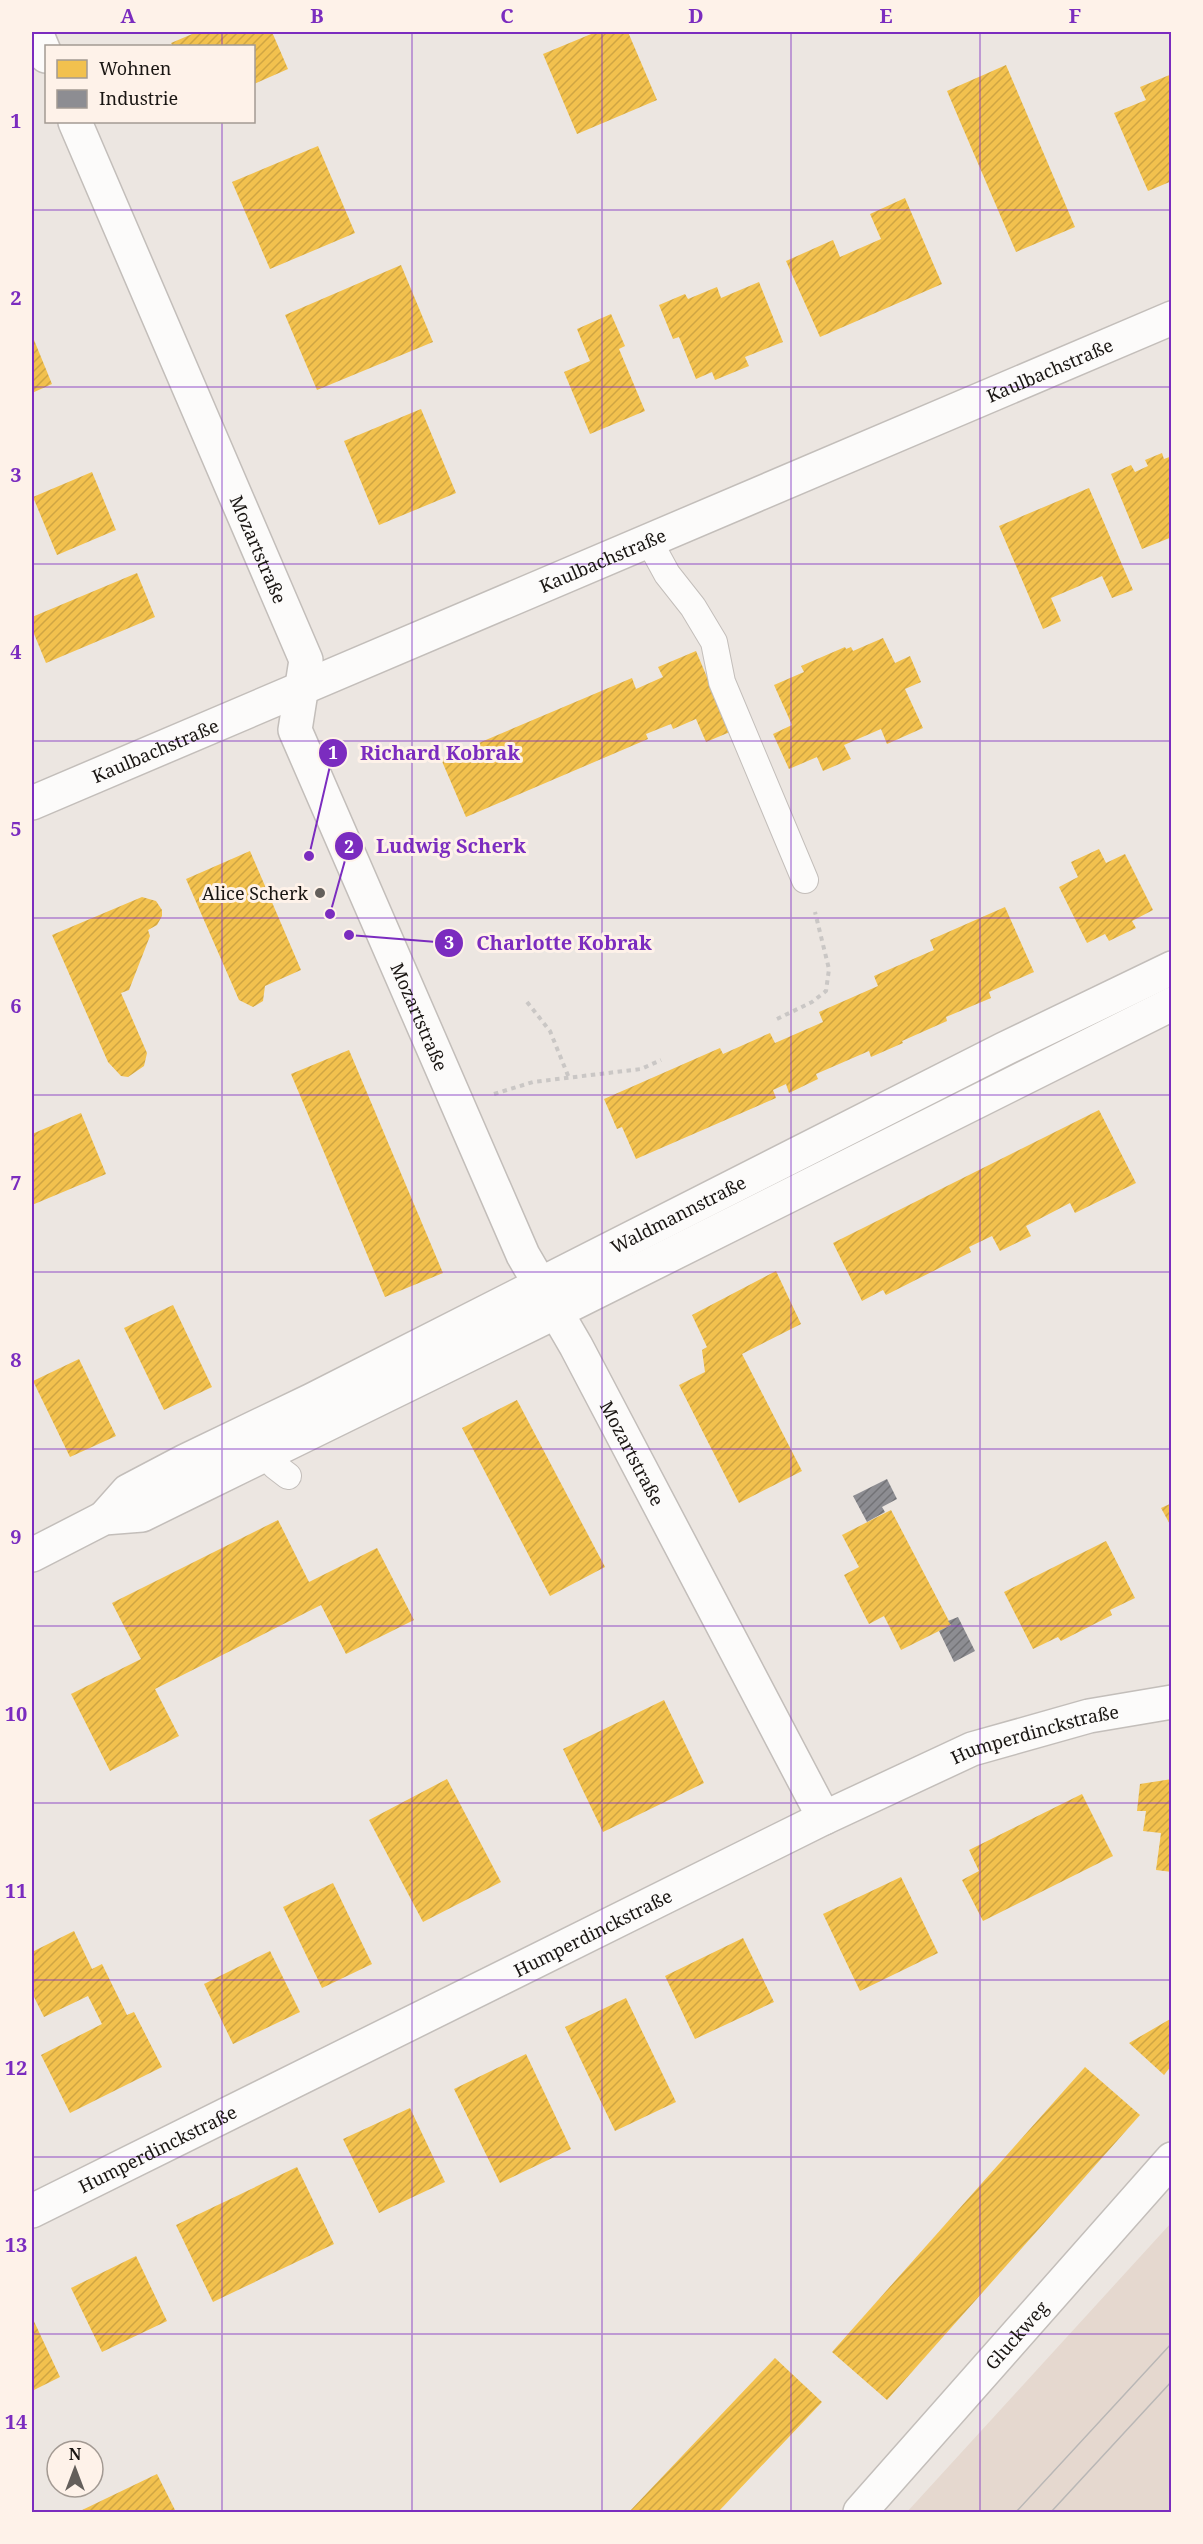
<svg xmlns="http://www.w3.org/2000/svg" width="1203" height="2544" font-family="'Noto Serif',serif">
	<style>
		.built { fill: #e5d8cf }
		.homes { fill: url(#homes-hatch) }
		.industry { fill: url(#industry-hatch) }
		.lines { fill: none; stroke-linecap: round; stroke-linejoin: round }
		.lane-casing { stroke: #c3beba; stroke-width: 28 }
		.street-casing { stroke: #c3beba; stroke-width: 36 }
		.path { stroke: #cac7c5; stroke-width: 4; stroke-dasharray: 4.5 4.5; stroke-linecap: butt }
		.lane { stroke: #fcfbfa; stroke-width: 26 }
		.street { stroke: #fcfbfa; stroke-width: 33 }
		.tram { stroke: #b9b7b6; stroke-width: 1.5 }
		.grid { fill: none; stroke: #7b2cbf; stroke-width: 1.5; stroke-opacity: 0.55 }
		.poi-dot { fill: #645f5b; stroke: #fef2e9; stroke-width: 2 }
		.labels { text-anchor: middle; dominant-baseline: central; stroke-width: 6; stroke-linejoin: round; paint-order: stroke }
		.street-label { font-size: 18px; fill: #1a1613; stroke: #fef2e9 }
		.poi-label { font-size: 18px; fill: #1a1613; stroke: #fef2e9; text-anchor: end }
		.leader { fill: none; stroke: #7b2cbf; stroke-width: 2 }
		.callout-dot { fill: #7b2cbf; stroke: #fef2e9; stroke-width: 2 }
		.mark-label { font-size: 18px; text-anchor: middle; font-weight: bold; fill: #fff }
		.callout-label { font-size: 20px; text-anchor: middle; font-weight: bold; fill: #7b2cbf; stroke: #fef2e9; stroke-width: 6; stroke-linejoin: round; paint-order: stroke }
		.neatline { fill: none; stroke: #7b2cbf; stroke-width: 2 }
		.grid-label { font-size: 20px; text-anchor: middle; font-weight: bold; fill: #7b2cbf }
	</style>
	<defs>
		<pattern id="homes-hatch" width="6" height="6" patternUnits="userSpaceOnUse" patternTransform="scale(1.5)"><rect width="6" height="6" fill="#f2c14e"/><path d="M-1 1l2-2M0 6l6-6M5 7l2-2" fill="none" stroke="#cfa543"/></pattern>
		<pattern id="industry-hatch" width="6" height="6" patternUnits="userSpaceOnUse" patternTransform="scale(1.5)"><rect width="6" height="6" fill="#8d8d92"/><path d="M-1 1l2-2M0 6l6-6M5 7l2-2" fill="none" stroke="#727276"/></pattern>
	</defs>
	<rect width="100%" height="100%" fill="#ece6e1"/>
	<path class="built" d="M1171,2223v289h-264z"/>
	<g class="homes">
		<path d="M197,32h75l16,37 -34,15v-38h-81l-2,-3z"/>
		<path d="M596,32h32l29,68 -80,34 -34,-80z"/>
		<path d="M1006,65l69,162 -59,25 -69,-161z"/>
		<path d="M1172,74v107l-24,10 -34,-78 32,-13 -6,-13z"/>
		<path d="M318,146l37,87 -85,36 -38,-87z"/>
		<path d="M905,198l37,86 -122,53 -34,-76 47,-21 7,17 41,-18 -11,-25z"/>
		<path d="M401,265l32,77 -116,48 -32,-75z"/>
		<path d="M759,282l24,60 -38,15 4,9 -34,14 -3,-8 -16,7 -17,-42 -6,2 -14,-34 26,-11 3,5 29,-12 4,11z"/>
		<path d="M611,314l14,32 -6,3 26,62 -55,23 -26,-62 26,-11 -13,-32z"/>
		<path d="M32,335l20,49 -20,9z"/>
		<path d="M421,409l35,84 -77,32 -35,-84z"/>
		<path d="M1162,453l2,6 8,-3v81l-30,12 -31,-75 20,-9 4,7 13,-6 -3,-6z"/>
		<path d="M92,472l24,58 -59,25 -24,-58z"/>
		<path d="M1089,488l44,102 -21,8 -10,-22 -25,11 -26,11 10,23 -18,8 -44,-103z"/>
		<path d="M137,573l18,44 -109,46 -14,-34v-12z"/>
		<path d="M883,638l12,25 15,-7 11,26 -16,7 18,39 -36,16 -6,-15 -37,16 7,14 -28,12 -6,-14 -28,12 -16,-35 19,-9 -18,-40 30,-13 -3,-6 44,-19 1,2 5,-2 2,4z"/>
		<path d="M696,651l34,81 -24,10 -10,-23 -23,10 -2,-5 -25,10 2,5 -182,78 -25,-58 191,-81 4,11 27,-12 -5,-10z"/>
		<path d="M1099,849l7,14 19,-9 28,56 -21,11 4,7 -27,13 -4,-7 -18,9 -28,-56 19,-10 -7,-15z"/>
		<path d="M250,851l51,119 -36,16 -2,15 -10,6 -14,-7 -53,-121z"/>
		<path d="M142,897l14,4 6,9v6l-5,9 -9,5 2,6 -21,54 -8,3 26,60 -3,13 -16,11 -7,-1 -13,-14 -56,-127z"/>
		<path d="M1005,907l29,65 -45,20 2,6 -45,19 1,4 -45,20 1,2 -32,14 -2,-6 -53,23 2,5 -29,14 -3,-9 -13,6 3,8 -140,61 -14,-32 -5,2 -13,-30 116,-51 3,6 47,-21 5,10 48,-21 -4,-10 59,-26 -4,-10 60,-26 -4,-10z"/>
		<path d="M349,1050l94,223 -58,24 -94,-223z"/>
		<path d="M1099,1110l37,73 -61,30 -5,-10 -44,23 5,10 -31,15 -8,-15 -23,11 2,5 -85,43 -3,-5 -21,11 -29,-58z"/>
		<path d="M81,1113l25,61 -74,31v-71z"/>
		<path d="M776,1271l25,53 -59,30 60,117 -63,32 -60,-118 26,-13 -3,-22 5,-3 -15,-32z"/>
		<path d="M173,1305l39,82 -48,23 -40,-82z"/>
		<path d="M79,1359l37,77 -46,21 -37,-76z"/>
		<path d="M517,1400l88,167 -55,29 -88,-168z"/>
		<path d="M1172,1503v25l-11,-20z"/>
		<path d="M891,1510l60,115 -50,25 -17,-34 -15,8 -25,-49 15,-8 -17,-32z"/>
		<path d="M278,1520l31,62 68,-34 37,72 -68,34 -25,-49 -166,84 24,47 -69,35 -39,-77 70,-35 -29,-56z"/>
		<path d="M1106,1541l29,57 -25,12 2,5 -51,26 -3,-4 -25,12 -29,-57z"/>
		<path d="M664,1700l40,83 -101,49 -40,-83z"/>
		<path d="M447,1779l54,103 -78,40 -54,-102z"/>
		<path d="M1172,1779v93l-16,-2 5,-37 -18,-2 3,-20h-9l3,-27z"/>
		<path d="M1082,1794l31,62 -130,65 -21,-41 17,-9 -10,-21z"/>
		<path d="M901,1877l37,76 -78,38 -37,-77z"/>
		<path d="M333,1883l39,81 -50,24 -39,-81z"/>
		<path d="M74,1931l18,38 10,-5 25,51 7,-3 28,55 -92,46 -29,-58 61,-31 -14,-28 -44,21 -12,-24v-41z"/>
		<path d="M743,1938l31,64 -79,37 -30,-63z"/>
		<path d="M270,1951l30,61 -67,32 -29,-60z"/>
		<path d="M626,1998l50,104 -61,29 -50,-104z"/>
		<path d="M1172,2018v47l-8,10 -35,-32z"/>
		<path d="M526,2054l45,95 -71,34 -46,-94z"/>
		<path d="M1085,2067l55,48 -253,285 -55,-48z"/>
		<path d="M410,2108l35,74 -66,31 -36,-74z"/>
		<path d="M297,2167l37,77 -121,58 -37,-77z"/>
		<path d="M136,2256l31,65 -65,31 -31,-64z"/>
		<path d="M32,2317l28,60 -28,14z"/>
		<path d="M775,2358l47,44 -104,110h-89z"/>
		<path d="M157,2474l19,38h-98z"/>
	</g>
	<g class="industry">
		<path d="M887,1479l10,20 -15,8 3,5 -18,10 -14,-26z"/>
		<path d="M958,1617l17,34 -21,11 -15,-31 12,-6 -3,-4z"/>
	</g>
	<g class="lines">
		<defs>
			<g id="lane">
				<path d="M649,541l18,33 26,33 21,35 8,40 83,198"/>
				<path d="M256,1438l19,28 13,10"/>
			</g>
			<g id="street">
				<path d="M36,32l10,24"/>
				<path id="s1" d="M75,122l231,538 -11,70 228,525 53,91 248,472"/>
				<path id="s2" d="M32,803l1140,-485"/>
				<path id="s3" d="M104,1518l24,-27 57,-30 127,-61 692,-351 168,-81"/>
				<path d="M32,1555l72,-37 38,-3 57,-28 357,-175 616,-308"/>
				<path id="s4" d="M32,2211l792,-393 148,-69 117,-33 83,-14"/>
				<path id="s5" d="M860,2512l312,-353"/>
			</g>
		</defs>
		<use href="#lane" class="lane-casing"/>
		<use href="#street" class="street-casing"/>
		<g class="path">
			<path d="M527,1002l23,29 19,47"/>
			<path d="M777,1019l35,-17 14,-11 3,-22 -14,-57"/>
			<path d="M494,1094l39,-12 108,-13 20,-9"/>
		</g>
		<use href="#lane" class="lane"/>
		<use href="#street" class="street"/>
		<g class="tram">
			<path d="M1016,2512l156,-169"/>
			<path d="M1051,2512l121,-131"/>
		</g>
	</g>
	<path class="grid" d="M222,32v14M412,32v2480M602,32v2480M791,32v2480M980,32v2480M222,122v2390M32,210h1140M32,387h1140M32,564h1140M32,741h1140M32,918h1140M32,1095h1140M32,1272h1140M32,1449h1140M32,1626h1140M32,1803h1140M32,1980h1140M32,2157h1140M32,2334h1140"/>
	<circle class="poi-dot" cx="320" cy="893" r="6"/>
	<g class="labels">
		<g class="street-label">
			<text stroke="none"><textPath href="#s2" startOffset="1106">Kaulbachstraße</textPath></text>
			<text stroke="none"><textPath href="#s1" startOffset="465">Mozartstraße</textPath></text>
			<text stroke="none"><textPath href="#s2" startOffset="620">Kaulbachstraße</textPath></text>
			<text stroke="none"><textPath href="#s2" startOffset="134">Kaulbachstraße</textPath></text>
			<text stroke="none"><textPath href="#s1" startOffset="969">Mozartstraße</textPath></text>
			<text stroke="none"><textPath href="#s3" startOffset="652">Waldmannstraße</textPath></text>
			<text stroke="none"><textPath href="#s1" startOffset="1455">Mozartstraße</textPath></text>
			<text stroke="none"><textPath href="#s4" startOffset="1112">Humperdinckstraße</textPath></text>
			<text stroke="none"><textPath href="#s4" startOffset="626">Humperdinckstraße</textPath></text>
			<text stroke="none"><textPath href="#s4" startOffset="140">Humperdinckstraße</textPath></text>
			<text stroke="none"><textPath href="#s5" startOffset="236">Gluckweg</textPath></text>
		</g>
		<g class="poi-label">
			<text x="308" y="893">Alice Scherk</text>
		</g>
	</g>
	<path class="leader" d="M309 856L333 753M330 914L349 846M349 935L449 943"/>
	<g class="callout-dot">
		<circle cx="309" cy="856" r="6"/>
		<circle cx="330" cy="914" r="6"/>
		<circle cx="349" cy="935" r="6"/>
		<circle cx="333" cy="753" r="15"/>
		<circle cx="349" cy="846" r="15"/>
		<circle cx="449" cy="943" r="15"/>
	</g>
	<g class="mark-label">
		<text x="333" y="759">1</text>
		<text x="349" y="853">2</text>
		<text x="449" y="949">3</text>
	</g>
	<g class="callout-label">
		<text x="440" y="760">Richard Kobrak</text>
		<text x="451" y="853">Ludwig Scherk</text>
		<text x="564" y="950">Charlotte Kobrak</text>
	</g>
	<rect width="1203" height="2544" fill="none" stroke="#fef2e9" stroke-width="66"/>
	<rect x="45" y="45" width="210" height="78" fill="#fef2e9" stroke="#a39a93" stroke-width="1.5"/>
	<rect x="57" y="60" width="30" height="18" fill="#f2c14e" stroke="#a39a93" stroke-width="1.5"/>
	<text x="99" y="75" font-size="18" fill="#1a1613">Wohnen</text>
	<rect x="57" y="90" width="30" height="18" fill="#8d8d92" stroke="#a39a93" stroke-width="1.5"/>
	<text x="99" y="105" font-size="18" fill="#1a1613">Industrie</text>
	<g transform="translate(75 2469)"><circle r="28" fill="#fef2e9" stroke="#a39a93" stroke-width="1.5"/>
	<path d="M0-4.5L10 22L0 15L-10 22Z" fill="#645f5b"/>
	<text y="-9" font-size="16" font-weight="bold" text-anchor="middle" fill="#1a1613">N</text>
	</g>
	<rect x="33" y="33" width="1137" height="2478" class="neatline"/>
	<g class="grid-label">
		<text x="128" y="23">A</text>
		<text x="317" y="23">B</text>
		<text x="507" y="23">C</text>
		<text x="696" y="23">D</text>
		<text x="886" y="23">E</text>
		<text x="1075" y="23">F</text>
		<text x="16" y="128">1</text>
		<text x="16" y="305">2</text>
		<text x="16" y="482">3</text>
		<text x="16" y="659">4</text>
		<text x="16" y="836">5</text>
		<text x="16" y="1013">6</text>
		<text x="16" y="1190">7</text>
		<text x="16" y="1367">8</text>
		<text x="16" y="1544">9</text>
		<text x="16" y="1721">10</text>
		<text x="16" y="1898">11</text>
		<text x="16" y="2075">12</text>
		<text x="16" y="2252">13</text>
		<text x="16" y="2429">14</text>
	</g>
</svg>
